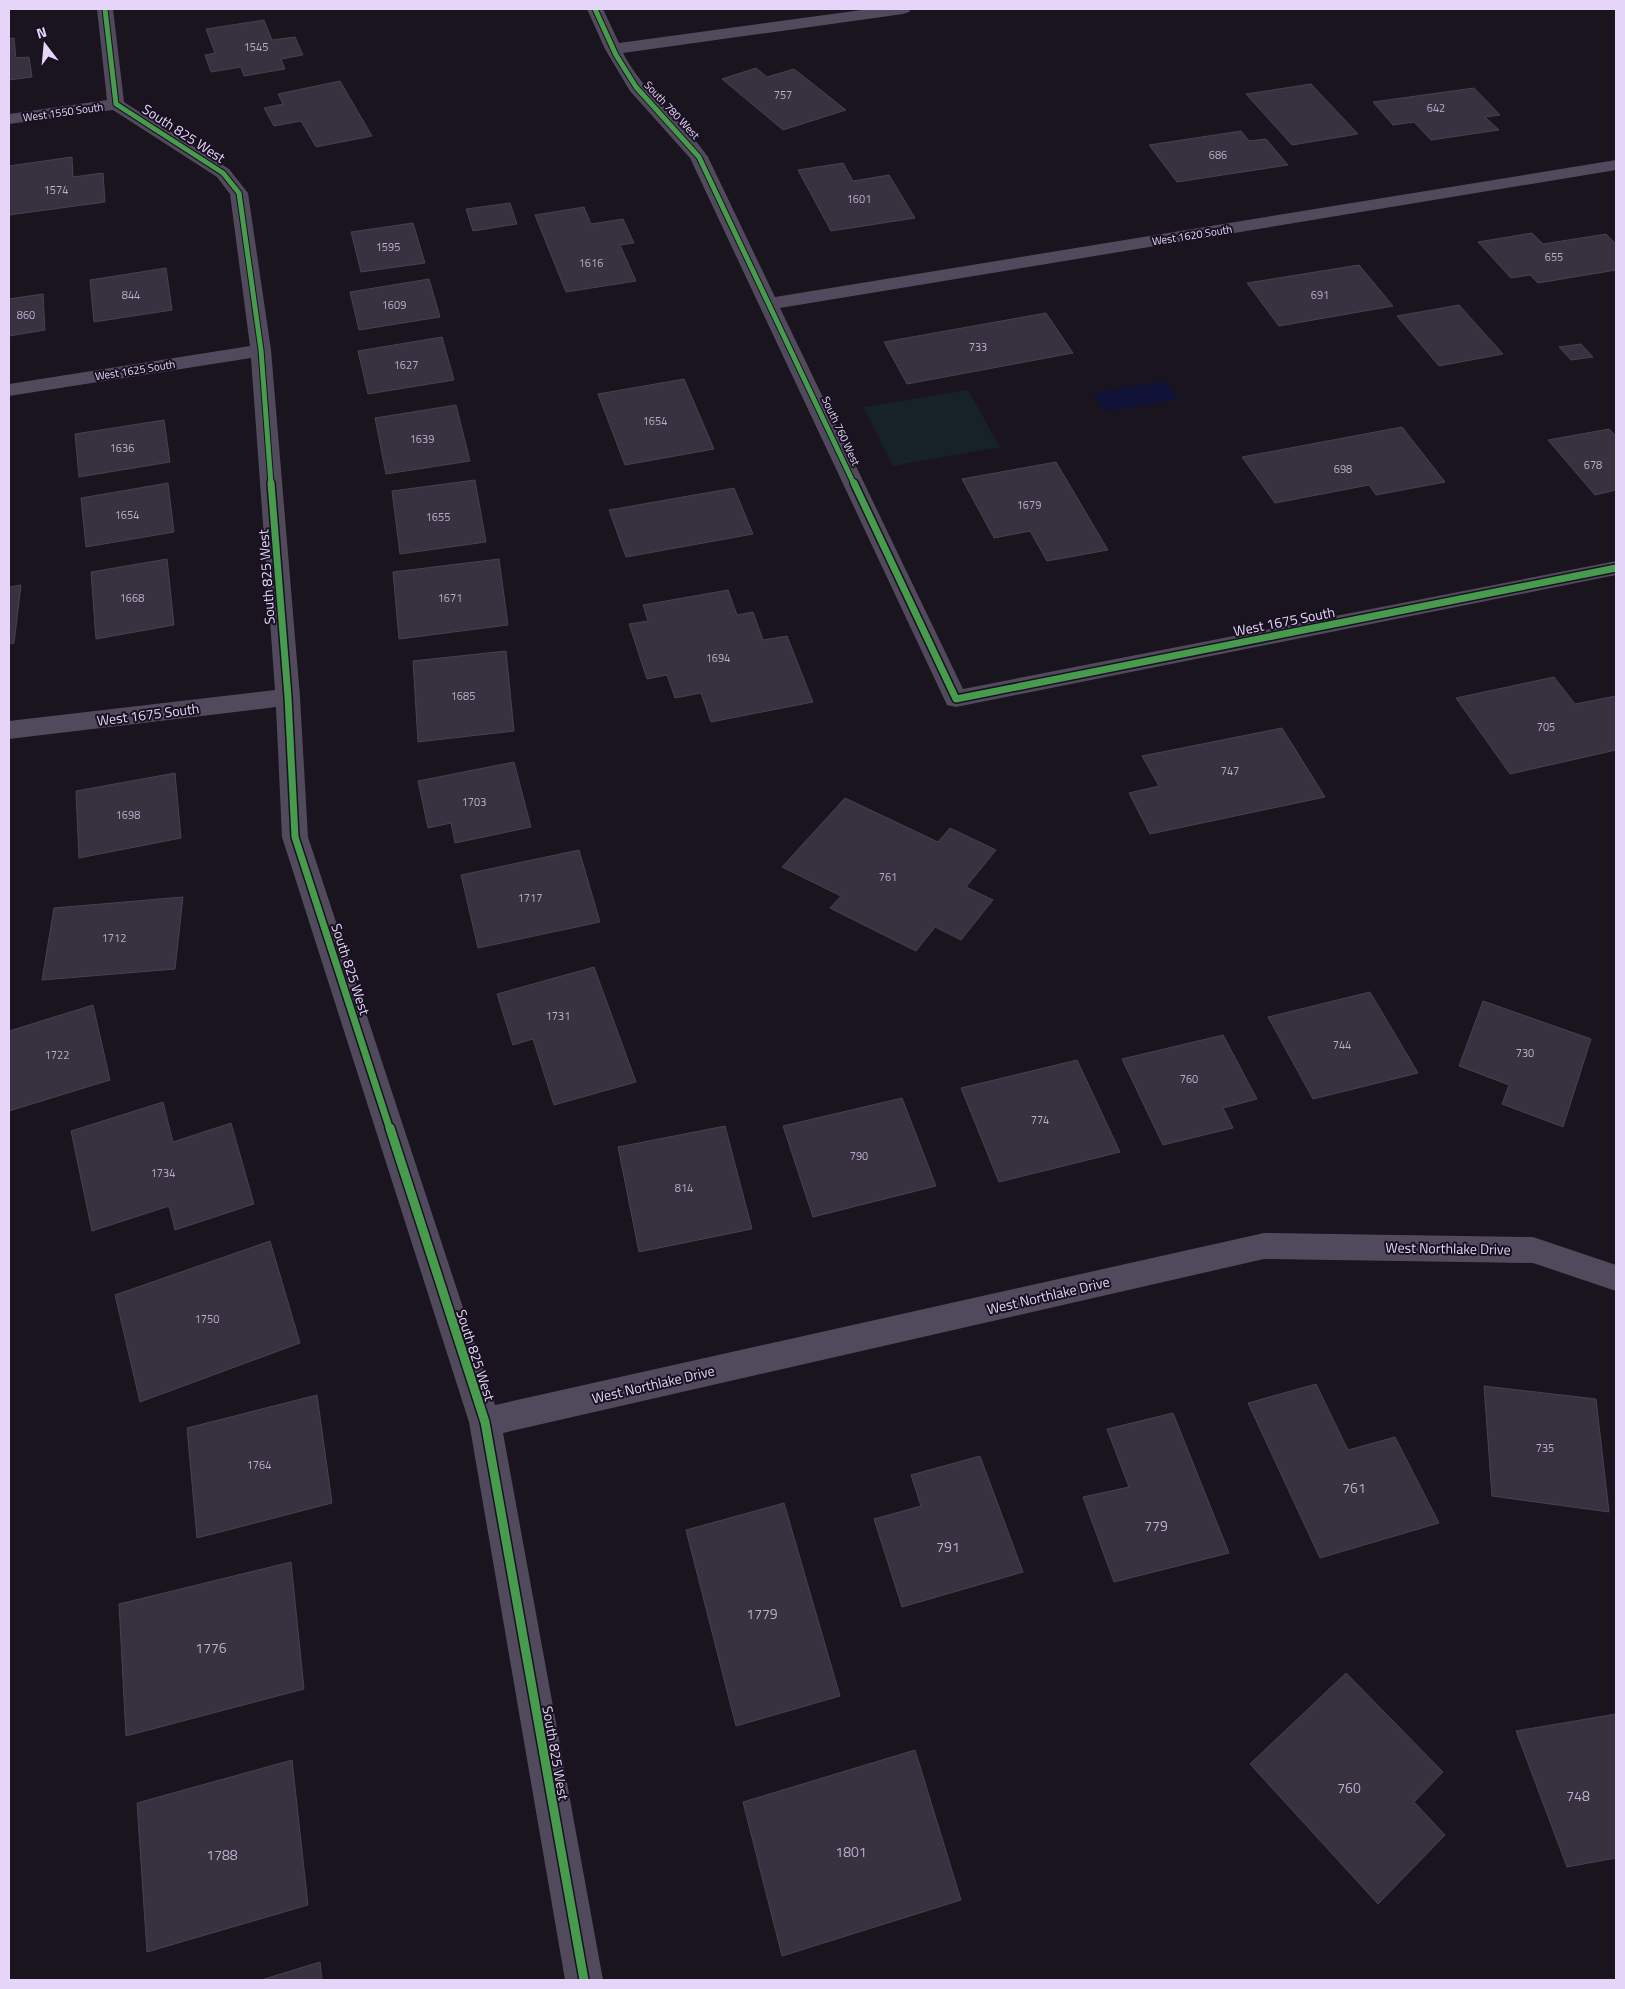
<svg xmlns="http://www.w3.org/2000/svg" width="1625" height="1989" font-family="'Titillium Web',sans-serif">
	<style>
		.green { fill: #162228 }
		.water { fill: #111237 }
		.building { fill: #383240; stroke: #484050 }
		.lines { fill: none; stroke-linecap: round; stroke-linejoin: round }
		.minor { fill: #514a5d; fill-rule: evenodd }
		.cycleway-far2-casing { stroke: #191121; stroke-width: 7 }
		.cycleway-far1-casing { stroke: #191121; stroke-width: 10 }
		.cycleway-casing { stroke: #191121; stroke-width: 12 }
		.cycleway-far2 { stroke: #469c4c; stroke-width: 5 }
		.cycleway-far1 { stroke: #469c4c; stroke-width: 7 }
		.cycleway { stroke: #469c4c; stroke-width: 9 }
		.labels { text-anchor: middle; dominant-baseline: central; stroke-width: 4; stroke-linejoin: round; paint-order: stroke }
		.number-label { font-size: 11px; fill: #baadcb }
		.far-street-label { font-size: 11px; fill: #e5d6f9; stroke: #191121 }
		.street-label { font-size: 14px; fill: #e5d6f9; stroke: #191121 }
		.near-number-label { font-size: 14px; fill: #baadcb }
	</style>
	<rect width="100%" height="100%" fill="#19141e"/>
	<path class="green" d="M968,390l32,57 -107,19 -30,-59z"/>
	<path class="water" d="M1166,381l12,18 -74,13 -11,-19z"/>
	<g class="building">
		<path d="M264,20l8,20 23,-3 8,18 -22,4 4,10 -41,7 -3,-9 -30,5 -6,-17 10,-2 -9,-24z"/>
		<path d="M14,38l2,20 13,-1 3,20 -23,3v-41z"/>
		<path d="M756,68l11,9 27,-8 52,41 -63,20 -61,-51z"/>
		<path d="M340,81l32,55 -56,11 -15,-26 -27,5 -10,-18 19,-4 -5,-10z"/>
		<path d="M1311,84l47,50 -66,11 -46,-51z"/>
		<path d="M1474,88l26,27 -15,2 14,13 -68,10 -17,-18 -21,3 -20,-23z"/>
		<path d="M1241,131l8,10 17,-2 22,26 -111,17 -28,-37z"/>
		<path d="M72,157l1,20 30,-4 2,29 -96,13v-49z"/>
		<path d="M843,163l10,18 36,-6 26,43 -84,13 -33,-61z"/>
		<path d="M510,203l7,21 -44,7 -7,-22z"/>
		<path d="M584,207l7,17 32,-5 11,24 -14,2 16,36 -70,11 -31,-77z"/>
		<path d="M413,223l12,40 -64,9 -10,-40z"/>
		<path d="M1532,233l11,11 63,-10 10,10v26l-78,13 -8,-8 -19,3 -33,-36z"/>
		<path d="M1359,265l34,41 -114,20 -32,-43z"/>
		<path d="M166,268l6,42 -78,12 -4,-42z"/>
		<path d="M429,279l11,38 -81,13 -9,-38z"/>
		<path d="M43,294l2,36 -36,6v-37z"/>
		<path d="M1459,305l44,49 -64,12 -42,-50z"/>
		<path d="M1046,313l27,40 -166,31 -23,-42z"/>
		<path d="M442,337l12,43 -86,14 -10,-43z"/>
		<path d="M1581,344l12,13 -22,3 -12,-13z"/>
		<path d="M684,379l30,70 -89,16 -27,-71z"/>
		<path d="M456,405l14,56 -84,13 -11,-56z"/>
		<path d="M164,420l6,42 -91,15 -4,-43z"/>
		<path d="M1402,427l43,55 -69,13 -7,-10 -94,18 -33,-46z"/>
		<path d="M1609,429l7,7v54l-21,5 -47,-55z"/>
		<path d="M1056,462l52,88 -61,11 -17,-30 -36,7 -32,-59z"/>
		<path d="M475,480l11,62 -86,12 -8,-63z"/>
		<path d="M168,483l6,49 -88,15 -5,-49z"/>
		<path d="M734,488l19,46 -127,23 -17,-47z"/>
		<path d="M167,559l7,66 -78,14 -5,-67z"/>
		<path d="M499,559l9,66 -109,14 -6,-67z"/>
		<path d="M21,585l-7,58 -5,1v-57z"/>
		<path d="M728,590l9,25 16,-3 10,28 24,-4 26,66 -102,20 -10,-29 -26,5 -8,-23 -20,4 -18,-55 19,-3 -5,-16z"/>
		<path d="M506,651l8,80 -96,11 -5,-81z"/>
		<path d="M1554,677l21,27 41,-8v54l-106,24 -54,-76z"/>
		<path d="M1282,728l43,69 -175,37 -21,-41 30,-7 -17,-30z"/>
		<path d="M514,762l17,65 -76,16 -4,-20 -23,5 -10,-47z"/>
		<path d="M175,773l6,65 -102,20 -3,-67z"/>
		<path d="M845,798l93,44 12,-14 46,22 -30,37 27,13 -32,40 -26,-13 -19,24 -86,-43 11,-12 -59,-29z"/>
		<path d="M579,850l21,72 -122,26 -17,-73z"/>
		<path d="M183,897l-8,72 -133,11 12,-72z"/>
		<path d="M594,967l42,115 -82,23 -21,-66 -20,6 -16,-51z"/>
		<path d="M1370,992l48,81 -105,26 -45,-82z"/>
		<path d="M1483,1001l108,38 -28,88 -61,-23 7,-19 -50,-19z"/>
		<path d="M93,1005l17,75 -101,31v-80z"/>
		<path d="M1223,1035l34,64 -34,9 10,20 -70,17 -41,-86z"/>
		<path d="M1077,1060l43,92 -121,30 -38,-94z"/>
		<path d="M902,1098l34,88 -123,31 -30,-91z"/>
		<path d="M163,1102l10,40 58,-19 23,81 -79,26 -6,-24 -77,25 -21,-100z"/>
		<path d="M725,1126l27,103 -113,23 -21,-105z"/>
		<path d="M270,1241l30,102 -160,59 -25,-107z"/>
		<path d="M1316,1384l32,66 47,-13 44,86 -119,35 -72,-155z"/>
		<path d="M1484,1386l112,13 13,113 -117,-16z"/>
		<path d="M317,1395l15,108 -135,35 -10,-110z"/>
		<path d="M1173,1413l56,140 -115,29 -31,-85 46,-10 -22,-58z"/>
		<path d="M980,1456l43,116 -121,35 -28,-88 47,-13 -10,-31z"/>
		<path d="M784,1503l56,193 -104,30 -50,-196z"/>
		<path d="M291,1562l13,127 -178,47 -7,-132z"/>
		<path d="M1346,1673l97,99 -29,30 31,33 -67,69 -128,-140z"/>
		<path d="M1616,1714v144l-49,9 -51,-136z"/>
		<path d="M915,1750l46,150 -179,56 -39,-154z"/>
		<path d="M292,1760l16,145 -161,47 -10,-149z"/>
		<path d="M320,1962l2,18h-61z"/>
	</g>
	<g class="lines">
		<g class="minor">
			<path d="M97,9h16l11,93 105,67 19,24 23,157 29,347 8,140 187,568 769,-172 269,4 83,28v26l-83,-28 -269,-4 -761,174 100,547h-38l-96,-558 -187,-585 -6,-130 -267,32v-18l266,-31 -24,-332 -242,38v-12l241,-38 -20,-152 -13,-17 -104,-67 -104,14v-10l98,-14z"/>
			<path d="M587,9h16l16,34 250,-34h42l-2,3 -6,2 -280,39c22,42 59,66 85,104l67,140 841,-137v10l-836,138 183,381 653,-128v14l-660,132 -9,-2 -257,-547 -60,-67 -25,-42z"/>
		</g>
		<defs>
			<g id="cycleway-far2">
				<path d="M105,9l11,95 107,69 16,20 22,157 10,134"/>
				<path d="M595,9l21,46 20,32 63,70 155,327"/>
			</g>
			<g id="cycleway-far1">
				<path d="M271,483l17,214 7,140 95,293"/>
				<path d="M854,483l102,216 660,-131"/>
			</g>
			<path id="cycleway" d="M390,1128l95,294 99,558"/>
		</defs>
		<use href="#cycleway-far2" class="cycleway-far2-casing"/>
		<use href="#cycleway-far1" class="cycleway-far1-casing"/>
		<use href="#cycleway" class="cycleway-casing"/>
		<use href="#cycleway-far2" class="cycleway-far2"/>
		<use href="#cycleway-far1" class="cycleway-far1"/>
		<use href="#cycleway" class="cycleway"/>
	</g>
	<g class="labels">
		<g class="number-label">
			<text x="256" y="47">1545</text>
			<text x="783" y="95">757</text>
			<text x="1436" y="108">642</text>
			<text x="1218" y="155">686</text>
			<text x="56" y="190">1574</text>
			<text x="859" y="199">1601</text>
			<text x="388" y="247">1595</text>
			<text x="1554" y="257">655</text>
			<text x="591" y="263">1616</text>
			<text x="131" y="295">844</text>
			<text x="1320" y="295">691</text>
			<text x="394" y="305">1609</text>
			<text x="26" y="315">860</text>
			<text x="978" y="347">733</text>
			<text x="406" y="365">1627</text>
			<text x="655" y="421">1654</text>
			<text x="422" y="439">1639</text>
			<text x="122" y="448">1636</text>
			<text x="1593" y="465">678</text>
			<text x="1343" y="469">698</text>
			<text x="1029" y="505">1679</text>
			<text x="127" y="515">1654</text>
			<text x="438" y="517">1655</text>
			<text x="132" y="598">1668</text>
			<text x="450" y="598">1671</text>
			<text x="718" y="658">1694</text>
			<text x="463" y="696">1685</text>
			<text x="1546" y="727">705</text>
			<text x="1230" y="771">747</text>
			<text x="474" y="802">1703</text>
			<text x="128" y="815">1698</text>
			<text x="888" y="877">761</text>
			<text x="530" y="898">1717</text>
			<text x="114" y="938">1712</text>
			<text x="558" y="1016">1731</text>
			<text x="1342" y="1045">744</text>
			<text x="1525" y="1053">730</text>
			<text x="57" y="1055">1722</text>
			<text x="1189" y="1079">760</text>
			<text x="1040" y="1120">774</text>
			<text x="859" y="1156">790</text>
			<text x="163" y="1173">1734</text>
			<text x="684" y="1188">814</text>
			<text x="207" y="1319">1750</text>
			<text x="1545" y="1448">735</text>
			<text x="259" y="1465">1764</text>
		</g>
		<g class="far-street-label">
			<text transform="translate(672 110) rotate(47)">South 780 West</text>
			<text transform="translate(63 112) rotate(-8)">West 1550 South</text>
			<text transform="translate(1192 235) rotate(-9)">West 1620 South</text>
			<text transform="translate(135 370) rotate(-9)">West 1625 South</text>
			<text transform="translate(841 431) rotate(65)">South 760 West</text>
		</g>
		<g class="street-label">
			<text transform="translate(184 133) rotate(33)">South 825 West</text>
			<text transform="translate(266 577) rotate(-94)">South 825 West</text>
			<text transform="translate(1284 621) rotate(-11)">West 1675 South</text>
			<text transform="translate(148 714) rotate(-7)">West 1675 South</text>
			<text transform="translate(351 969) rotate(72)">South 825 West</text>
			<text transform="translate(1448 1248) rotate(1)">West Northlake Drive</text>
			<text transform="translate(1048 1295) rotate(-13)">West Northlake Drive</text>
			<text transform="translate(476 1355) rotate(72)">South 825 West</text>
			<text transform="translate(653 1384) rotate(-13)">West Northlake Drive</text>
			<text transform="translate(556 1753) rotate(80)">South 825 West</text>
		</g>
		<g class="near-number-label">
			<text x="1354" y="1487">761</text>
			<text x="1156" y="1525">779</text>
			<text x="948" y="1546">791</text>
			<text x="762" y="1613">1779</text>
			<text x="211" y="1647">1776</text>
			<text x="1349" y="1787">760</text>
			<text x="1578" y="1795">748</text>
			<text x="851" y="1851">1801</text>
			<text x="222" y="1854">1788</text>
		</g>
	</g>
	<rect width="1625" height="1989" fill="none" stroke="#e5d6f9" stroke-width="20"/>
	<g transform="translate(45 45) rotate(344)" stroke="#191121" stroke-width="4" paint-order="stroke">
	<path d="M0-4L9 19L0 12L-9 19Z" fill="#e5d6f9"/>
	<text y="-8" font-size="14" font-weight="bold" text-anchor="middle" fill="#e5d6f9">N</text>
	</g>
</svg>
